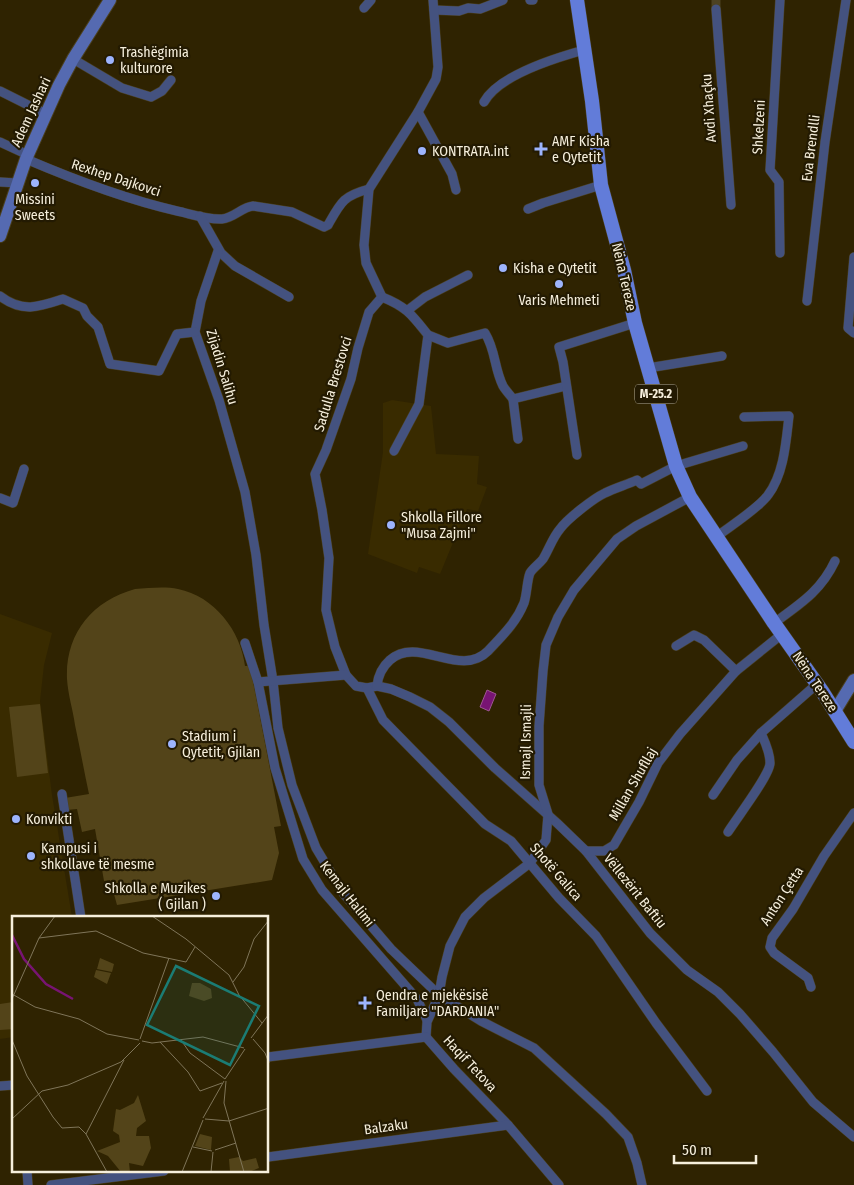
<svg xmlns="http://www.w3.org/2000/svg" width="854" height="1185" font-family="'Fira Sans Condensed',sans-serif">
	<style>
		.built { fill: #392b00 }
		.green { fill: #534419 }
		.water { fill: #781473; stroke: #9e5692 }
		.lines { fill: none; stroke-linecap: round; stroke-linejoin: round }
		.street-tunnel { stroke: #4d4222; stroke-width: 9; stroke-dasharray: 9 4.5; stroke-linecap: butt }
		.street-casing { stroke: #4b4020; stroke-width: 10 }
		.secondary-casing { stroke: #4b4020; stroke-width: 14 }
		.primary-casing { stroke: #4b4020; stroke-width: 15 }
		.street { stroke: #44527f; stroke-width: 9 }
		.secondary { stroke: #556ab1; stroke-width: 12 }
		.primary { stroke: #627cd9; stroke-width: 14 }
		.poi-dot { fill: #9db4fd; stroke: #231a02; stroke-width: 2 }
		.labels { text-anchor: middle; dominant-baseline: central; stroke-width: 4.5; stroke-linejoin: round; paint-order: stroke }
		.shield { fill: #231a02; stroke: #b7af9b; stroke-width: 1 }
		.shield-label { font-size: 12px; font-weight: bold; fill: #f6efdc }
		.poi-label { font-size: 14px; fill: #f6efdc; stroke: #231a02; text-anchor: start }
		.street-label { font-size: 14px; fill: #f6efdc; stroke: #231a02 }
		.inset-river { fill: none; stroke: #781473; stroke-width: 2.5 }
		.inset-road { fill: none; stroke: #7f7559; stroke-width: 1 }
		.view { fill: #1b7c74; fill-opacity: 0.15; stroke: #1b7c74; stroke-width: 2.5 }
		.inset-edge { fill: none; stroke: #f6efdc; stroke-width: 2.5 }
	</style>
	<rect width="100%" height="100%" fill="#2f2301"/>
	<g class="built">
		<path d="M392,400l39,6 5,48 43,2 -2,28 10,3 -9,24 -11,-2 -27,65 -21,-7 -2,6 -49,-19 15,-102v-49z"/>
		<path d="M0,614l52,19 -8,32 -4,36 12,94 20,122 -58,1v119l-14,2z"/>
	</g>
	<g class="green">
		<path d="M135,589c14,-1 30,-3 43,0 36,7 63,42 67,77h5l31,160 -7,1 5,26 -7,27 -155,25 -7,-25 -6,1 -9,-52 -13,3 -5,-23 -10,1 -2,-12 24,-4c-5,-23 -9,-46 -14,-69 -2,-15 -7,-30 -8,-46 -2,-45 25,-78 68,-90z"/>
		<path d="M40,704l8,69 -31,4 -8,-70z"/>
		<path d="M13,1002l1,27 -14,1v-26z"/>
	</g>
	<path class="water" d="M487,690l9,4 -7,17 -9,-4z"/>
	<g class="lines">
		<path class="street-tunnel" d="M716,9v-9"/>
		<defs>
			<g id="street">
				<path d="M530,0h3"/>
				<path d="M364,8l7,-8"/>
				<path d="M716,9l15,196"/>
				<path d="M434,10l25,1 9,-3 12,1 23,-9"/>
				<path d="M73,59l49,29 29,9 11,-6 9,-11"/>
				<path d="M0,91l46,23"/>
				<path d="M484,102c15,-27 71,-44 100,-52"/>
				<path d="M418,112l34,62 4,16"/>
				<path d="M0,142l28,13"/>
				<path d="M26,159c49,21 99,40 151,52 14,3 31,9 45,8 12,-1 20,-12 31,-13l39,6 32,15 4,-2c13,-23 15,-29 41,-36"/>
				<path d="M0,182l17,1"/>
				<path d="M528,209l15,-6 58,-18"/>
				<path d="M200,216l21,37 14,13 54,31"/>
				<path d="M218,251l-17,50 -6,31 24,68 26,92 11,63 8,70 9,56 5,47 14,57 24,63 27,45 48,56 48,46 42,26 53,27 72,66 22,23 9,26 5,22"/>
				<path d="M780,253l-1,-71 -9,-12 10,-170"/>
				<path d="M854,257l-6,71 6,5"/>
				<path d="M0,296c22,17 39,11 63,3l20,9 4,8 11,11 12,37 49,7 18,-37 18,-2"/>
				<path d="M382,297l-13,15 -11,36 -7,31 -25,71 -11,24 7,36 7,48 -3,52 9,37 11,28 10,11 11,2 10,-2 14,3 19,8 20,10 19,15 46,46 62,55 29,28 64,82 37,37 31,22 22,22 33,38 40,50 41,35"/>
				<path d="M382,297l-16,-34 -2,-18 5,-56 49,-77 18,-33 2,-12 -5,-67"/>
				<path d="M382,297c25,10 30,18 46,38l-9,69 -25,47"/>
				<path d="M807,301l18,-159 21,-142"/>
				<path d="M408,310l17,-13 43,-22"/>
				<path d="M428,335l20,8 37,-10c11,18 9,35 18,53 3,5 7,9 10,13l53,-13"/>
				<path d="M648,368l74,-12"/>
				<path d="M513,399l5,40"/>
				<path d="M577,455l-14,-93 -4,-15 76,-24"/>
				<path d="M0,498l13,5 11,-34"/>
				<path d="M716,537c13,-10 43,-29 52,-42 16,-21 18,-53 21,-79l-45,1"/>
				<path d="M774,623c26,-19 47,-32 61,-62"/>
				<path d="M245,643l13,39 88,-7"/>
				<path d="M676,646l18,-11 10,5 32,31"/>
				<path d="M258,682l17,86 28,91 19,31 95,109 10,21"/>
				<path d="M377,686c1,-10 5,-19 13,-26 28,-25 70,19 98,-9 14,-15 28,-28 36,-48 3,-9 3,-23 6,-30 3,-5 9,-9 13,-14 6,-10 10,-22 17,-30 7,-10 34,-31 45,-36 10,-5 21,-8 32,-13l4,4 35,-18 67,-20"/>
				<path d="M367,688l16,32 102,104 26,17 48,57 37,38 60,87 51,68"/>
				<path d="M62,794l19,124"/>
				<path d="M713,795l24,-35 24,-27 56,-49"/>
				<path d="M728,832c8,-13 42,-57 42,-69 0,-11 -5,-21 -9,-30"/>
				<path d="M586,851h18l10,-6 25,-43 19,-39 22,-29 56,-63 46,-37"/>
				<path d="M811,987l-3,-9 -34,-25 -4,-6 2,-9 21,-29 31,-53 30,-43"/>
				<path d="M426,1037l1,-15 12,-27 3,-18 8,-31 15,-29 19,-19 46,-35 16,-23 2,-26 -9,-29v-59l4,-55 3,-26 12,-28 16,-27 43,-51 19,-13 54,-29"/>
				<path d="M426,1037l28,32 54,56 51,60"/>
				<path d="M268,1057l158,-20"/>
				<path d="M0,1086l14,-1"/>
				<path d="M268,1157l240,-32"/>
				<path d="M27,1171l1,14"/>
				<path d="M51,1185l113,-14"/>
			</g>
			<g id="secondary">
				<path d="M0,236l26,-77 33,-74 14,-26 37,-59"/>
				<path d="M835,711l19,-31"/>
			</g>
			<path id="primary" d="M577,0l15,101 9,84 23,85 11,53 41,143 14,31 84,126 48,68 32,51"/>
		</defs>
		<use href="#street" class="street-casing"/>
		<use href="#secondary" class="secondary-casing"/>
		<use href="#primary" class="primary-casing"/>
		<use href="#street" class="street"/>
		<use href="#secondary" class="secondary"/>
		<use href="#primary" class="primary"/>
	</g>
	<g class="poi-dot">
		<circle cx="110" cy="60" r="5"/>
		<path d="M538.5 141.5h5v5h5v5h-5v5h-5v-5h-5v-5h5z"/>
		<circle cx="422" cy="151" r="5"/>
		<circle cx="35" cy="183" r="5"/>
		<circle cx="503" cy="268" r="5"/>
		<circle cx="559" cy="284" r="5"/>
		<circle cx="391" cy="525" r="5"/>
		<circle cx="172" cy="744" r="5"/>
		<circle cx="16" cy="819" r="5"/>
		<circle cx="31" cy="856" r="5"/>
		<circle cx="216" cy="896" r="5"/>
		<path d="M362.5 995.5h5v5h5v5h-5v5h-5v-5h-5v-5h5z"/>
	</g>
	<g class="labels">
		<rect class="shield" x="635" y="384.5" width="42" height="19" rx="4"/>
		<g class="shield-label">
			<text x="656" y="394">M-25.2</text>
		</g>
		<g class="poi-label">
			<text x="120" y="52">Trashëgimia<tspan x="120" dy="16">kulturore</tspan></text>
			<text x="552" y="141">AMF Kisha<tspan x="552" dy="16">e Qytetit</tspan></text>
			<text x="432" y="151">KONTRATA.int</text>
			<text x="35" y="199" text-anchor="middle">Missini<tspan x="35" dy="16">Sweets</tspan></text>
			<text x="513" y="268">Kisha e Qytetit</text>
			<text x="559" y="300" text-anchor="middle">Varis Mehmeti</text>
			<text x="401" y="517">Shkolla Fillore<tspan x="401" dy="16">"Musa Zajmi"</tspan></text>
			<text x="182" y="736">Stadium i<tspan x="182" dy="16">Qytetit, Gjilan</tspan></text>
			<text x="26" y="819">Konvikti</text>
			<text x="41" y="848">Kampusi i<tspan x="41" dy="16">shkollave të mesme</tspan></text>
			<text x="206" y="888" text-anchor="end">Shkolla e Muzikes<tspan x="206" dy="16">( Gjilan )</tspan></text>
			<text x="376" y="995">Qendra e mjekësisë<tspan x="376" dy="16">Familjare "DARDANIA"</tspan></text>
		</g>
		<g class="street-label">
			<text transform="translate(709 108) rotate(-94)">Avdi Xhaçku</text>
			<text transform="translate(31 112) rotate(-65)">Adem Jashari</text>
			<text transform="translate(759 127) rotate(-87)">Shkelzeni</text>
			<text transform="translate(811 148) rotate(-83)">Eva Brendlli</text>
			<text transform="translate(116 178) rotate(18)">Rexhep Dajkovci</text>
			<text transform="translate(624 277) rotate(77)">Nëna Tereze</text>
			<text transform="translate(222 367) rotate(73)">Zijadin Salihu</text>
			<text transform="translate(333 384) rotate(-73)">Sadulla Brestovci</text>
			<text transform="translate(815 682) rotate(56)">Nëna Tereze</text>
			<text transform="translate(526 742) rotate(-89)">Ismajl Ismajli</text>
			<text transform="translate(633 784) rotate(-60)">Millan Shufllaj</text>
			<text transform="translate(556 872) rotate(49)">Shotë Galica</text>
			<text transform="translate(635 891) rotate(51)">Vëllezërit Baftiu</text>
			<text transform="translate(347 894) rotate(52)">Kemajl Halimi</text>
			<text transform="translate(782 896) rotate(-57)">Anton Çetta</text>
			<text transform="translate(470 1064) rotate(47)">Haqif Tetova</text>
			<text transform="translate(386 1127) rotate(-8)">Balzaku</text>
		</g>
	</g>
	<g transform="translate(12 916)">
		<rect width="256" height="256" fill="#2f2301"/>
		<path d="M88,42l14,6 -2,8 -15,-3zM84,54l15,3 -4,11 -13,-7zM180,67h8l11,6 1,9 -8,3 -15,-5zM126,179l8,26 -9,7 -1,8h13l2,12 -8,18 -14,-3 1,9h-9l-13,-16 -11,-5 23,-9 -1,-7 -6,-4 3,-22 4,1 14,-7zM188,218l12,3 -1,13 -16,-4zM227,241l4,4 13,-3 3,10 -10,4h-19l-1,-13z" fill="#534419"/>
		<path class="inset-river" d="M0,19l12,24 22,25 27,15"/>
		<path class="inset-road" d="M140,0l34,23 43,36 10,20 23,28M27,22l57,-7 47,22 43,9 9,-15M221,66l11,-15 10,-28 15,-19M0,78l23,13 44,12 28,15 32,6M0,83l27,-61 16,-22M239,122l18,-24M128,123l29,-81M241,123l12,14 4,10M0,124l15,36 26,41 9,11 17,-1 7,7 21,38M169,124l9,13 35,26M130,125l10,2 51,-6 41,11M148,126l28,30 12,19 22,-8M213,163l20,-30M214,165l-2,22 20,69M191,202l21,-37M0,203l30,-28 26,-6 53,-23 19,-19M193,203l24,2 40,-13M74,218l38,-74M181,231l19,4M203,234l21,-7M170,256l21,-52M199,256l2,-20"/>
		<path class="view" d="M164,50l83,40 -29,59 -83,-40z"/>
		<rect width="256" height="256" class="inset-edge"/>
	</g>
	<path d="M674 1155v8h82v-8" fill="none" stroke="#f6efdc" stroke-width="2.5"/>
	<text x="682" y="1155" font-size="15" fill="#f6efdc" stroke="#231a02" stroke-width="4" paint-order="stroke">50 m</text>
</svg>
